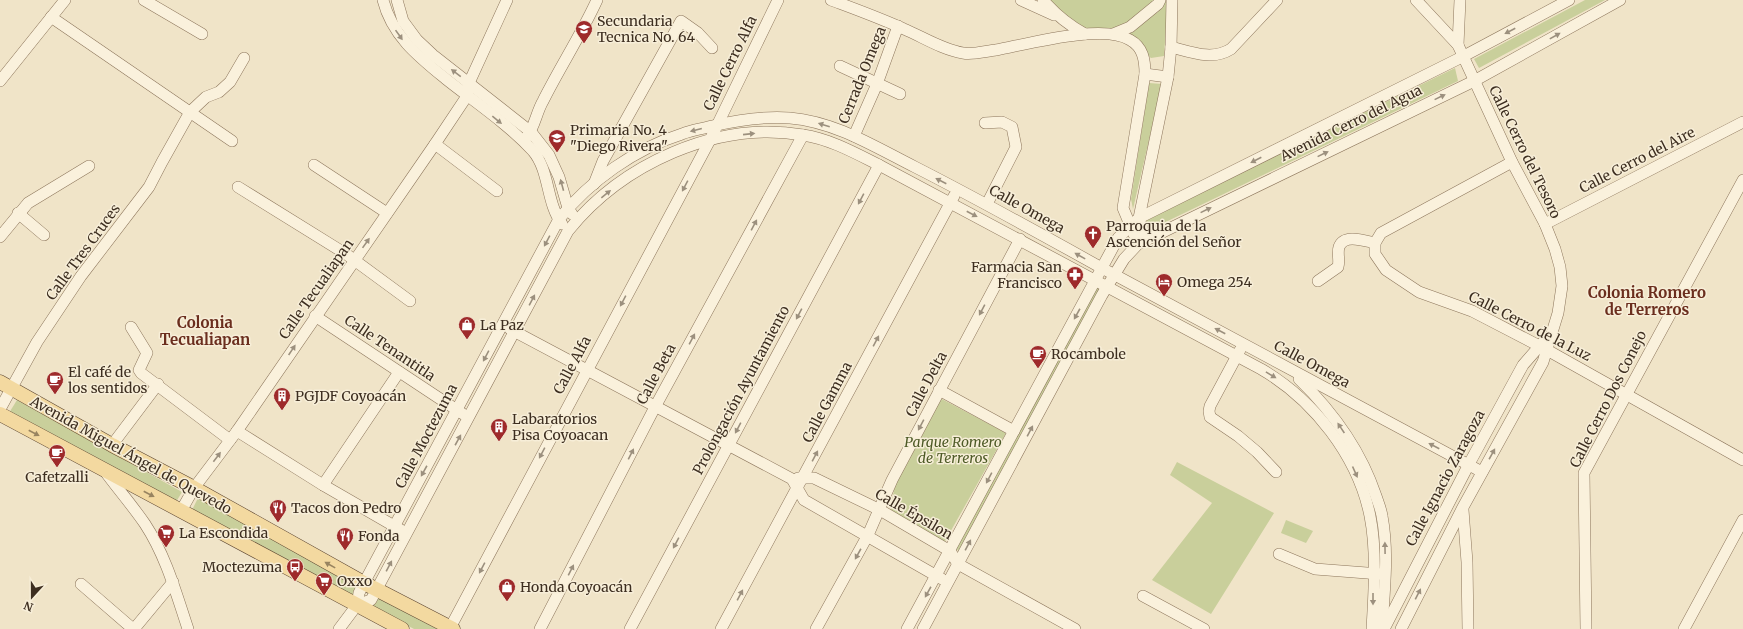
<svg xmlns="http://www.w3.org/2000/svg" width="1743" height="629" font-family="Merriweather,serif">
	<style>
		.green { fill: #c9cf9b }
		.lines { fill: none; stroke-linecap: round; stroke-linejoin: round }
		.minor-casing { stroke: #8d765c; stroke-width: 12 }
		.major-casing { stroke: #5b4430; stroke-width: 15 }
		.minor { stroke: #faf1dc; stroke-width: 11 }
		.major { stroke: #f3d9a0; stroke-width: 14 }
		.oneway { fill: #9c907e }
		.oneway2 { fill: #988460 }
		.labels { text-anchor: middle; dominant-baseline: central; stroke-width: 3; stroke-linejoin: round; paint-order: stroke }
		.poi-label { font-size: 14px; fill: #3d2e20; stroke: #f7eed8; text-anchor: start }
		.street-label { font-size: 14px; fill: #3d2e20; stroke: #f7eed8 }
		.park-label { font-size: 14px; font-style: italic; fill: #4d5a26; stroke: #f7eed8 }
		.neighbourhood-label { font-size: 15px; font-weight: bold; fill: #6b2e1e; stroke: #f7eed8 }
	</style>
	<rect width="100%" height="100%" fill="#f0e4c8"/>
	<g class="green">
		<path d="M1047,0h110l-3,4 -36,24 -18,3 -22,-3z"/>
		<path d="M1164,0h4l-4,56 -13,2 -27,-25 7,-2 27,-19z"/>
		<path d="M1585,0h20l-126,68 -5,-9z"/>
		<path d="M1455,68l3,13 -309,149 -4,-10z"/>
		<path d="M1149,83l13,1 -29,125 -2,-10z"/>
		<path d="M1097,286l5,4 -142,263 -4,-5z"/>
		<path d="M938,397l68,36 -62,110 -54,-30 6,-35z"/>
		<path d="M17,400l165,92 -6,10 -167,-89z"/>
		<path d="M1177,462l97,51 -63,101 -59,-34 60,-77 -42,-28z"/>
		<path d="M198,498l159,88 -4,10 -161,-86z"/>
		<path d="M1286,520l27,11 -7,12 -25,-10z"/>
		<path d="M377,597l60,32h-23l-41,-22z"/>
	</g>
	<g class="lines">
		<defs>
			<g id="minor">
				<path d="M144,0l58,34"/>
				<path d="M383,0c9,36 36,57 63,79 29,23 62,45 87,72 17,20 13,52 29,73"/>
				<path d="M397,0l6,21 14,19 16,15 98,77 18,23 10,22 9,31 4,6"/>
				<path d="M831,0c24,9 49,18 73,29 19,8 39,21 59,24 10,2 23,-2 33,-3 32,-6 108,-27 134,-10 13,7 15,20 15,34l-22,134 15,36"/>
				<path d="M1021,0l33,15"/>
				<path d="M1043,0c13,15 25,25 42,34"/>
				<path d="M51,17l181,124"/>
				<path d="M1113,34l17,-7 28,-23 2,-4"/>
				<path d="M1458,45l2,-45"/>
				<path d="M1171,47c20,5 41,14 60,2l46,-49"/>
				<path d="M840,66l60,28"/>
				<path d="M1145,74l23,3"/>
				<path d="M0,81l65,-81"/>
				<path d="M985,123l17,-1 10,5 4,20 -29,57"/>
				<path d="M854,136l23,-52 21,-58"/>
				<path d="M526,138c9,-11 10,-25 17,-37 17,-34 38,-66 54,-101"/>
				<path d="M435,144l62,47"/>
				<path d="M1512,162l-131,71 -6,10v11l11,16 33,22 53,19 75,39 196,110"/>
				<path d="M314,165l73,48"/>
				<path d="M594,184l9,-23 78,-140 17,12 14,15"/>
				<path d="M238,187l108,67 64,47"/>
				<path d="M18,213l26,22"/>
				<path d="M1545,224l198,-102"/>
				<path d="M0,237l28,-34 61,-37"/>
				<path d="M1145,239l-6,-21 29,-141 3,-30 1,-47"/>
				<path d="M1318,281l20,-14c2,-6 -1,-14 1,-20 5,-14 26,-6 36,-4"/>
				<path d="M315,316l148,98"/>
				<path d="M131,327l16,26 -8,17 2,3 89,67"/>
				<path d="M510,329l282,150 12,21 138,79"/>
				<path d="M1240,350l-30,56 -1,5 1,6 28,19 19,16 19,20"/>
				<path d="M1299,379c34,33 62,72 77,117 2,6 5,13 6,20 7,37 2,76 0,113"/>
				<path d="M939,390l75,41"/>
				<path d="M0,409l37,-67 44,-66 68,-89 13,-25 28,-50 16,-15 13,-5 11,-10 14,-24"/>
				<path d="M237,431l86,54 78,45"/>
				<path d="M112,445l46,-61"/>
				<path d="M104,470c13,18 28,35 41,54 21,32 31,69 43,105"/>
				<path d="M798,478h16l66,32 70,41 8,13 117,65"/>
				<path d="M323,485l76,-113"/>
				<path d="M1463,510l4,52 1,67"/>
				<path d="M181,511l13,-23 43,-57 198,-287 32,-48 2,-13 38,-83"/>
				<path d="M1279,554l36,15 65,5"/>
				<path d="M81,584l52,45"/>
				<path d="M1143,596l61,33"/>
				<path d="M357,605l14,-5 197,-369c54,-67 149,-111 235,-96 27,4 52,18 76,30l382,204c52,30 97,87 109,147 7,35 4,78 2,113"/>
				<path d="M450,628l260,-488 68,-140"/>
				<path d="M134,629l39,-47"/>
				<path d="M339,629l18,-24 2,-12 5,-10 195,-364c31,-38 75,-70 123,-85 10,-4 20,-5 30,-8 26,-6 52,-10 78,-8 46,4 85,29 125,49 63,32 124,66 185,100 127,69 255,136 382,205"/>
				<path d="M540,629l115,-222 148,-272"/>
				<path d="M630,629l249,-464"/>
				<path d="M721,629l233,-433"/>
				<path d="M816,629l52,-94 24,-55 128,-241"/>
				<path d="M907,629l211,-391 21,-20 323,-161 107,-57"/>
				<path d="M923,629l179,-334 22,-36 14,-15 336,-163 146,-81"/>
				<path d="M1384,629l85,-165 54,-99 21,-24"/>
				<path d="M1401,629l61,-120 81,-147 15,-49 4,-27 -2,-19 -5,-18 -10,-25 -33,-62 -54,-117 -42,-45"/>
				<path d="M1586,629l-2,-156 159,-293"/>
				<path d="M1684,629l59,-109"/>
			</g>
			<g id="major">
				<path d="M0,382l112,63 82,43 170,95 89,46"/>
				<path d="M0,414l402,215"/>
			</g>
		</defs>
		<use href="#minor" class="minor-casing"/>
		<use href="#major" class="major-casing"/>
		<use href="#minor" class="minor"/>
		<use href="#major" class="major"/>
	</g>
	<defs><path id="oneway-solid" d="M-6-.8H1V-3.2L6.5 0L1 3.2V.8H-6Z"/></defs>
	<g class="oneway">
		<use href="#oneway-solid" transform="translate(1510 31) rotate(152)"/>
		<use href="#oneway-solid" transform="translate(399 35) rotate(55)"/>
		<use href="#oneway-solid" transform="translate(1555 36) rotate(-29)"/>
		<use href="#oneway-solid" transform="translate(456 73) rotate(-143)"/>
		<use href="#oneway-solid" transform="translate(1440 97) rotate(-26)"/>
		<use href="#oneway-solid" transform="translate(497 120) rotate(39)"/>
		<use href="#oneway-solid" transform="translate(824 125) rotate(-163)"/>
		<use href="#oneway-solid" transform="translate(696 130) rotate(166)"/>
		<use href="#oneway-solid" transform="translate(749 134) rotate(-6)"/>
		<use href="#oneway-solid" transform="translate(1323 154) rotate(-26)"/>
		<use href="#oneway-solid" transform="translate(1256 160) rotate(153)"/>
		<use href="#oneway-solid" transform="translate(941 181) rotate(-153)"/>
		<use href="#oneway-solid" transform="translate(562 185) rotate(-105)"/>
		<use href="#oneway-solid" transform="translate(685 186) rotate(118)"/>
		<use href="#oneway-solid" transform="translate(606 194) rotate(-39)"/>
		<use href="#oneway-solid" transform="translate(861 199) rotate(118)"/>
		<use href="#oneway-solid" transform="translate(1206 210) rotate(-26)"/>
		<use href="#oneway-solid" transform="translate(972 214) rotate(28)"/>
		<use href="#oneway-solid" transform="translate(754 225) rotate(-62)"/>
		<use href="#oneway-solid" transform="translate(547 241) rotate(118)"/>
		<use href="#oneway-solid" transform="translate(366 243) rotate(-55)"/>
		<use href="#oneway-solid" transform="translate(1080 256) rotate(-151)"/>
		<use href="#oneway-solid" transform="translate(532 300) rotate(-62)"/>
		<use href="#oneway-solid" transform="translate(623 301) rotate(118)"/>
		<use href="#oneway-solid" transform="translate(982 310) rotate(118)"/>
		<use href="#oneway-solid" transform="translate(799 314) rotate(118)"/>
		<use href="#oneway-solid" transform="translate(1077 314) rotate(119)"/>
		<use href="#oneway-solid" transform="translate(1220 331) rotate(-152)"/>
		<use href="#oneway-solid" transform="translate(692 339) rotate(-62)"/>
		<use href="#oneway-solid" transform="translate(876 341) rotate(-62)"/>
		<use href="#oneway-solid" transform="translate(292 350) rotate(-56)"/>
		<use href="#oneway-solid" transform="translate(486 356) rotate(118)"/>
		<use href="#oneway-solid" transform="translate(1271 375) rotate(31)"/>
		<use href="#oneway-solid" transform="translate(921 425) rotate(118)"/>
		<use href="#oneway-solid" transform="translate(738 428) rotate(118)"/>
		<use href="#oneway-solid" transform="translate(1341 428) rotate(-124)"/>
		<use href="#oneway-solid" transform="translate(1030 431) rotate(-62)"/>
		<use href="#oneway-solid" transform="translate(458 440) rotate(-61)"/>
		<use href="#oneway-solid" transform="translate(1434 446) rotate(-152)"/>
		<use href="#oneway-solid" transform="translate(542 453) rotate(118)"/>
		<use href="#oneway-solid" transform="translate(631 454) rotate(-63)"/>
		<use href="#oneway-solid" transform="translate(1492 454) rotate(-61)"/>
		<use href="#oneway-solid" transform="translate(815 456) rotate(-62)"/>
		<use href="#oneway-solid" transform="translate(217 457) rotate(-53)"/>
		<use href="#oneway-solid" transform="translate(424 471) rotate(119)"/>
		<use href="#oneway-solid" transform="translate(1355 472) rotate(66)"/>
		<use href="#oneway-solid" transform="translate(989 478) rotate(118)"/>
		<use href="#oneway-solid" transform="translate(676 543) rotate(118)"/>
		<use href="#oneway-solid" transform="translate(968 545) rotate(-62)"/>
		<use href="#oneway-solid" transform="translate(1385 548) rotate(-91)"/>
		<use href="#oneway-solid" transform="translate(858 554) rotate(119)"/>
		<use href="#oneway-solid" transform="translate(389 566) rotate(-62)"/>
		<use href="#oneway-solid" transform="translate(482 568) rotate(118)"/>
		<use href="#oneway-solid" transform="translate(571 570) rotate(-63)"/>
		<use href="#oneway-solid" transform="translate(928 592) rotate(119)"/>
		<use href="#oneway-solid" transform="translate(1418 594) rotate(-63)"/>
		<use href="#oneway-solid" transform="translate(740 595) rotate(-62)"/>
		<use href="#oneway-solid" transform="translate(1373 599) rotate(90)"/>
	</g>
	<g class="oneway2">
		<use href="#oneway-solid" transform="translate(34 433) rotate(28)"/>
		<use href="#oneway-solid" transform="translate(149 494) rotate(28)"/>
		<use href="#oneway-solid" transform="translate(330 565) rotate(-151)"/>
	</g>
	<defs>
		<symbol id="school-pin" viewBox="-11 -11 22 30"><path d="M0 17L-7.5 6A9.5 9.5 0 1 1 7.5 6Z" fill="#9e2a2b" stroke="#f7eed8"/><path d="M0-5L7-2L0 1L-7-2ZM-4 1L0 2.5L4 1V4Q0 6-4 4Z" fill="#fff"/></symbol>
		<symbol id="church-pin" viewBox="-11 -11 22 30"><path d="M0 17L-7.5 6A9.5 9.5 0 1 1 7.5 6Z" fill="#9e2a2b" stroke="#f7eed8"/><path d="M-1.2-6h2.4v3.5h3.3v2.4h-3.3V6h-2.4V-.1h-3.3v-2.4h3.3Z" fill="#fff"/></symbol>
		<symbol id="pharmacy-pin" viewBox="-11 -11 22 30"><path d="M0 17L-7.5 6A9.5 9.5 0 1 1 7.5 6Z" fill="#9e2a2b" stroke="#f7eed8"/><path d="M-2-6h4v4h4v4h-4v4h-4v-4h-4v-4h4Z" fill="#fff"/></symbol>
		<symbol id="hotel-pin" viewBox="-11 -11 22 30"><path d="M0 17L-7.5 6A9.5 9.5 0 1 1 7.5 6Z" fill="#9e2a2b" stroke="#f7eed8"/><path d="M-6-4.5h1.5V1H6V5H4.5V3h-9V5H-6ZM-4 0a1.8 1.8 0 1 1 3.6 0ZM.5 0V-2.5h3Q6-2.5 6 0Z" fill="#fff"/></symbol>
		<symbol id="shop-pin" viewBox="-11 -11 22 30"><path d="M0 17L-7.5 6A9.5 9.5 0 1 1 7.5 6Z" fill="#9e2a2b" stroke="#f7eed8"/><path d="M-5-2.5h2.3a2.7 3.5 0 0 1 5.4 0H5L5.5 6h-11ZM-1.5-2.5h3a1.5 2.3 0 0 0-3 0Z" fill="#fff"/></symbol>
		<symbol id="cafe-pin" viewBox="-11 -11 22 30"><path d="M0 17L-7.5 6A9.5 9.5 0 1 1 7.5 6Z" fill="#9e2a2b" stroke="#f7eed8"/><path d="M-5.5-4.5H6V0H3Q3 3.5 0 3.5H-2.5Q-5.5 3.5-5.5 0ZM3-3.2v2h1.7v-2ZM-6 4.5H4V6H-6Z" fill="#fff"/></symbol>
		<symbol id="building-pin" viewBox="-11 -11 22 30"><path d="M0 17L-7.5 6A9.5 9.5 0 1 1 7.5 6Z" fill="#9e2a2b" stroke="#f7eed8"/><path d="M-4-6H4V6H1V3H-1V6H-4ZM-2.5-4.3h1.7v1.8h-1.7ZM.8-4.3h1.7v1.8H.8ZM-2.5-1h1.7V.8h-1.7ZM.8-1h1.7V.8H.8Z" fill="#fff"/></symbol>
		<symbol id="restaurant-pin" viewBox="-11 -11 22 30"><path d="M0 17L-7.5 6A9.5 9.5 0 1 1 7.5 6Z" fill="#9e2a2b" stroke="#f7eed8"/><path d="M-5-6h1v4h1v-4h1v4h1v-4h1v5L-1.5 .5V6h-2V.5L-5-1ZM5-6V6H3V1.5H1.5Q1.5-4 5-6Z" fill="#fff"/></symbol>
		<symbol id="supermarket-pin" viewBox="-11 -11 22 30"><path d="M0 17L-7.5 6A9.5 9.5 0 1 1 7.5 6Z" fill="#9e2a2b" stroke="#f7eed8"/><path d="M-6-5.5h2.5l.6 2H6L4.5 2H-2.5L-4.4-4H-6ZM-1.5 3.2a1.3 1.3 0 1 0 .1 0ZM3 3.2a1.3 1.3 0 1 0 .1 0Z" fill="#fff"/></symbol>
		<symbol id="bus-pin" viewBox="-11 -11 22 30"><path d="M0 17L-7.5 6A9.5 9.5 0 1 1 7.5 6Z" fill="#9e2a2b" stroke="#f7eed8"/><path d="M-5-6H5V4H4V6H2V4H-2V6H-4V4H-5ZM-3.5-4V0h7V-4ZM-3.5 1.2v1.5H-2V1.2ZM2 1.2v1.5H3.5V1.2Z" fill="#fff"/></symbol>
	</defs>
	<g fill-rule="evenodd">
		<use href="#school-pin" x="574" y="19" width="20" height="27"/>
		<use href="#school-pin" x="547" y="128" width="20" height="27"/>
		<use href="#church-pin" x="1083" y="224" width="20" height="27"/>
		<use href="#pharmacy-pin" x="1065" y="265" width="20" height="27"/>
		<use href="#hotel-pin" x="1154" y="272" width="20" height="27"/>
		<use href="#shop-pin" x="457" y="315" width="20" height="27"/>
		<use href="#cafe-pin" x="1028" y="344" width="20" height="27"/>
		<use href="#cafe-pin" x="45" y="370" width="20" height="27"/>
		<use href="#building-pin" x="272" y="386" width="20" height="27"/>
		<use href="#building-pin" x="489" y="417" width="20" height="27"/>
		<use href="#cafe-pin" x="47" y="443" width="20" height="27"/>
		<use href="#restaurant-pin" x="268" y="498" width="20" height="27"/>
		<use href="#supermarket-pin" x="156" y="523" width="20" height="27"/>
		<use href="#restaurant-pin" x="335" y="526" width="20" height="27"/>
		<use href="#bus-pin" x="285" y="557" width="20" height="27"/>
		<use href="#supermarket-pin" x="314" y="571" width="20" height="27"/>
		<use href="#shop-pin" x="497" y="577" width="20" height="27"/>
	</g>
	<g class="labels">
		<g class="poi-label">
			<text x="597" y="21">Secundaria<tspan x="597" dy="16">Tecnica No. 64</tspan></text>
			<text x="570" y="130">Primaria No. 4<tspan x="570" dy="16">"Diego Rivera"</tspan></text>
			<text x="1106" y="226">Parroquia de la<tspan x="1106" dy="16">Ascención del Señor</tspan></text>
			<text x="1062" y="267" text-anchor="end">Farmacia San<tspan x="1062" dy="16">Francisco</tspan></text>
			<text x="1177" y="282">Omega 254</text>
			<text x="480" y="325">La Paz</text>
			<text x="1051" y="354">Rocambole</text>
			<text x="68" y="372">El café de<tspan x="68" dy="16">los sentidos</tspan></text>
			<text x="295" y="396">PGJDF Coyoacán</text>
			<text x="512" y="419">Labaratorios<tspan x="512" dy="16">Pisa Coyoacan</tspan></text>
			<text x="57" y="477" text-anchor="middle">Cafetzalli</text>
			<text x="291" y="508">Tacos don Pedro</text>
			<text x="179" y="533">La Escondida</text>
			<text x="358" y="536">Fonda</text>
			<text x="282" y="567" text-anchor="end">Moctezuma</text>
			<text x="337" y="581">Oxxo</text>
			<text x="520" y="587">Honda Coyoacán</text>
		</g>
		<g class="street-label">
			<text transform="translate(730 63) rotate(-64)">Calle Cerro Alfa</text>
			<text transform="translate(862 75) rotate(-68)">Cerrada Omega</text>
			<text transform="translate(1351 123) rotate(-26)">Avenida Cerro del Agua</text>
			<text transform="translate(1525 152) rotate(64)">Calle Cerro del Tesoro</text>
			<text transform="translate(1637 160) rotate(-27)">Calle Cerro del Aire</text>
			<text transform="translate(1027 209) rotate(29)">Calle Omega</text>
			<text transform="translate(83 252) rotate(-54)">Calle Tres Cruces</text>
			<text transform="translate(316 289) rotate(-55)">Calle Tecualiapan</text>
			<text transform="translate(1530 326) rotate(27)">Calle Cerro de la Luz</text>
			<text transform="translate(390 348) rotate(34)">Calle Tenantitla</text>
			<text transform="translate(1312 364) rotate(28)">Calle Omega</text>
			<text transform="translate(572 365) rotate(-62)">Calle Alfa</text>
			<text transform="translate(656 374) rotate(-62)">Calle Beta</text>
			<text transform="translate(926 384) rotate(-62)">Calle Delta</text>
			<text transform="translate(741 390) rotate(-62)">Prolongación Ayuntamiento</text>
			<text transform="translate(1608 399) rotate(-63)">Calle Cerro Dos Conejo</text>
			<text transform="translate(827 402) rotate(-62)">Calle Gamma</text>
			<text transform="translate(426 436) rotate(-62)">Calle Moctezuma</text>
			<text transform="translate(131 455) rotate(29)">Avenida Miguel Ángel de Quevedo</text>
			<text transform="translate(1445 478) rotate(-62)">Calle Ignacio Zaragoza</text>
			<text transform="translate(914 514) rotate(30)">Calle Épsilon</text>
		</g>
		<g class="park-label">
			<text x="953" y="442">Parque Romero<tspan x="953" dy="16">de Terreros</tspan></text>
		</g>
		<g class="neighbourhood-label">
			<text x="1647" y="292">Colonia Romero<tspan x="1647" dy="17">de Terreros</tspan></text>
			<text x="205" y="322">Colonia<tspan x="205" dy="17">Tecualiapan</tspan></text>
		</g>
	</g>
	<g transform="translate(32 597) rotate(201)" stroke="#f7eed8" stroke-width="3" paint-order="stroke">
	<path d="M0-3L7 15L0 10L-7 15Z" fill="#3d2e20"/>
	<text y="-6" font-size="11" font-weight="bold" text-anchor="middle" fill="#3d2e20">N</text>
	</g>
</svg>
